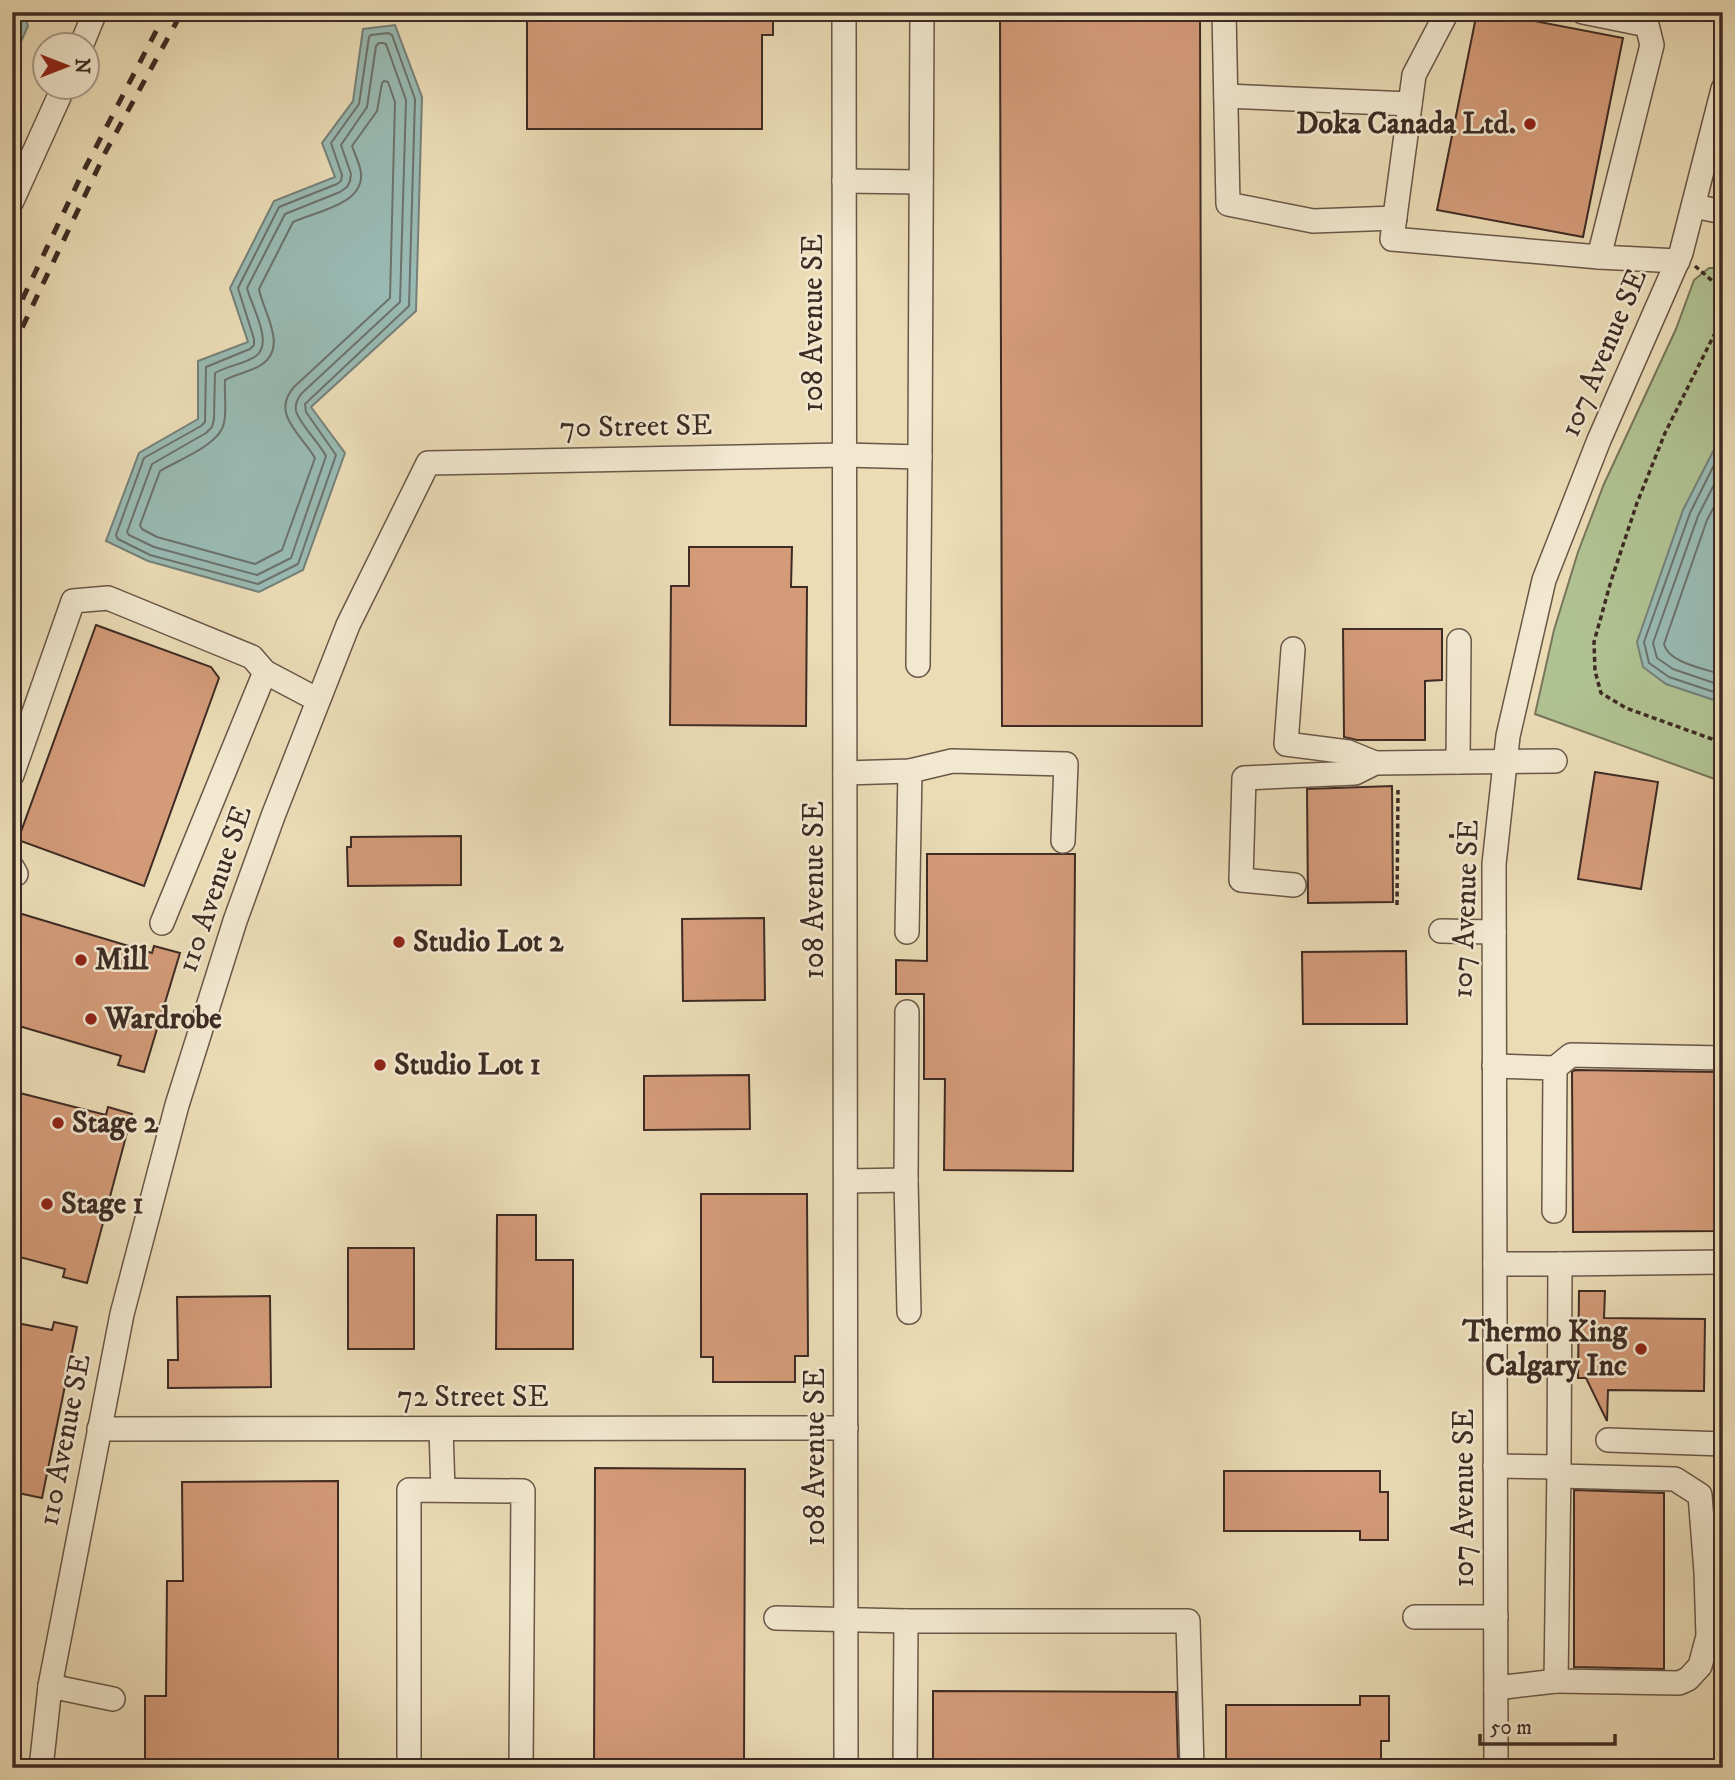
<svg xmlns="http://www.w3.org/2000/svg" width="1735" height="1780" font-family="'IM FELL DW Pica',serif">
	<style>
		.green { fill: #b1c292; stroke: #78765b; stroke-width: 2 }
		.water { fill: #99bab3; stroke: #75817a; stroke-width: 2 }
		.lines { fill: none; stroke-linecap: round; stroke-linejoin: round }
		.shore { stroke: #6c726c; stroke-width: 2 }
		.building { fill: #d49b79; stroke: #3e2b24; stroke-width: 2 }
		.minor-casing { stroke: #695748; stroke-width: 26 }
		.path { stroke: #3e2b24; stroke-width: 3.5; stroke-dasharray: 5 3.5; stroke-linecap: butt }
		.minor { stroke: #f2e8d0; stroke-width: 23 }
		.rail { stroke: #3e2b24; stroke-width: 5; stroke-dasharray: 12 12; stroke-linecap: butt }
		.poi-dot { fill: #8f2418; stroke: #f2e8d0; stroke-width: 2.5 }
		.labels { text-anchor: middle; dominant-baseline: central; stroke-width: 5; stroke-linejoin: round; paint-order: stroke }
		.poi-label { font-size: 30px; font-weight: bold; fill: #3e2b24; stroke: #f2e8d0; text-anchor: start }
		.street-label { font-size: 30px; fill: #3e2b24; stroke: #f2e8d0 }
	</style>
	<rect width="100%" height="100%" fill="#ebdcb6"/>
	<filter id="stains"><feTurbulence type="fractalNoise" baseFrequency=".00286" numOctaves="4"/><feColorMatrix values="0 0 0 0 .2 0 0 0 0 .09 0 0 0 0 .02 0 0 0 .5 -.17"/></filter>
	<radialGradient id="worn" r=".72"><stop offset=".6" stop-color="#630" stop-opacity="0"/><stop offset="1" stop-color="#630" stop-opacity=".3"/></radialGradient>
	<path class="green" d="M1709,268h14v514l-188,-68 19,-84 24,-78 26,-68 72,-155 18,-49z"/>
	<g class="water">
		<path d="M12,12h12l4,14 -16,36z"/>
		<path d="M395,25l27,72 -6,214 -105,96 34,46 -42,117 -44,22 -111,-31 -42,-20 33,-88 59,-34v-58l50,-19 -18,-54 44,-87 61,-24 -13,-34 31,-42 10,-72z"/>
		<path d="M1723,432v271l-57,-19 -23,-17 -6,-25 46,-132z"/>
	</g>
	<g class="lines">
		<g class="shore">
			<path d="M388,33l4,2 23,64 -6,207 -104,98 1,8 30,43 -38,109 -40,20 -108,-29 -32,-16 -2,-4 28,-77 57,-32 4,-4 1,-55 44,-18 4,-4v-6l-16,-51 41,-81 58,-23 4,-3 1,-6 -11,-32 28,-39 10,-67 2,-2z"/>
			<path d="M379,43h4l3,1 20,56 -6,202 -99,92c-4,6 -6,10 -5,17 3,12 24,33 30,45l-35,102 -34,17 -103,-28 -25,-12 -2,-3 25,-68 54,-31 6,-6 2,-8 1,-46c12,-7 29,-9 41,-17 18,-13 -5,-51 -9,-68l38,-74 55,-22 7,-5 3,-6 1,-7 -10,-29 26,-38 9,-61z"/>
			<path d="M384,81l4,1 7,20 -5,196 -96,89c-24,27 8,48 21,71l-33,92 -27,14 -98,-27 -15,-8 -2,-4 20,-54c18,-11 60,-26 64,-48 3,-14 0,-29 1,-43 11,-6 25,-8 36,-15 28,-18 2,-53 -2,-76l34,-67c21,-10 71,-17 68,-49 -1,-9 -6,-18 -9,-27l25,-35 5,-28z"/>
			<path d="M1723,447l-33,66 -46,129 5,21 20,14 54,18"/>
			<path d="M1723,467l-25,49 -45,127 4,15 16,11 50,17"/>
			<path d="M1723,490l-16,30 -43,124c4,19 42,25 59,31"/>
		</g>
	</g>
	<g class="building">
		<path d="M527,12h246v23h-11v94h-235z"/>
		<path d="M1000,12h200l2,714h-200z"/>
		<path d="M1477,12h11l135,26 -40,199 -146,-27z"/>
		<path d="M689,547h103l-1,40h16l-1,139 -136,-1 1,-139h18z"/>
		<path d="M96,625l115,42 8,11 -75,208 -126,-46z"/>
		<path d="M1343,629h99v51l-17,1v59h-68l-13,-3z"/>
		<path d="M1595,772l63,10 -17,107 -63,-10z"/>
		<path d="M1392,786l1,116 -85,1 -1,-114z"/>
		<path d="M461,836v49l-113,1 -1,-39h4v-10z"/>
		<path d="M927,854h148l-2,317 -129,-1 1,-91h-21v-85h-28v-34l31,1z"/>
		<path d="M12,911l140,42 2,-7 26,7 -36,119 -26,-7 3,-9 -109,-32z"/>
		<path d="M764,918l1,82 -82,1 -1,-82z"/>
		<path d="M1406,951l1,73h-104l-1,-72z"/>
		<path d="M1575,1070l144,2 1,159 -147,1 -1,-160z"/>
		<path d="M749,1075l1,54 -106,1v-54z"/>
		<path d="M12,1091l94,24 2,-8 24,7 -45,169 -24,-6 2,-8 -53,-14z"/>
		<path d="M701,1194h106l1,162h-13v26h-82v-25h-12z"/>
		<path d="M497,1215h39v45h37v89h-77z"/>
		<rect x="348" y="1248" width="66" height="101"/>
		<path d="M1579,1291h26l-1,27 101,1 -1,72 -96,-1 -1,31 -21,-43h-8z"/>
		<path d="M270,1296l1,91 -103,1v-28h10l-1,-63z"/>
		<path d="M12,1322l40,8 2,-8 23,5 -35,171 -24,-5 2,-8 -8,-2z"/>
		<path d="M595,1468l150,1 -1,299h-150z"/>
		<path d="M1224,1471h156v21h8v48h-28v-9h-136z"/>
		<path d="M338,1481v287h-193v-72h21l1,-115h16l-1,-99z"/>
		<path d="M1574,1490l90,3v176l-90,-2z"/>
		<path d="M933,1691l243,1 2,68 -245,-1z"/>
		<path d="M1360,1696h29v45h-8v21h-155v-57h134z"/>
	</g>
	<g class="lines">
		<defs>
			<g id="minor">
				<path d="M844,12l2,1756"/>
				<path d="M1224,12l4,192 85,17 82,-3"/>
				<path d="M1447,12l-33,63 -22,164 207,18"/>
				<path d="M1583,12l64,13 5,20 -53,212 79,4"/>
				<path d="M81,46l14,-34"/>
				<path d="M1226,96l184,8"/>
				<path d="M844,181l77,1"/>
				<path d="M12,201l51,-113"/>
				<path d="M1694,206l29,6"/>
				<path d="M1293,649l-7,95 62,8 27,11"/>
				<path d="M918,665l2,-208 2,-445"/>
				<path d="M1458,762l1,-121"/>
				<path d="M845,773l65,-2 42,-10 114,3 -3,77"/>
				<path d="M12,775l61,-174 35,-3 144,59 13,15"/>
				<path d="M12,867l4,7"/>
				<path d="M1294,885l-53,-5 3,-102 111,-5 20,-10 180,-2"/>
				<path d="M162,923l103,-251 53,28"/>
				<path d="M1441,931l53,1"/>
				<path d="M907,932l3,-161"/>
				<path d="M1494,1066l61,2 -1,143"/>
				<path d="M1555,1068l16,-13 152,3"/>
				<path d="M906,1180l1,-168"/>
				<path d="M846,1181l60,-1 3,132"/>
				<path d="M1495,1264h65l-1,203 -64,-1"/>
				<path d="M1560,1264l163,-2"/>
				<path d="M99,1429l747,-1"/>
				<path d="M441,1429l2,61"/>
				<path d="M1608,1440l115,4"/>
				<path d="M1415,1617h81"/>
				<path d="M776,1618l130,3h282l4,147"/>
				<path d="M1556,1681l123,2 9,-4 12,-13 8,-30 -2,-64 -6,-77 -25,-16 -116,-3"/>
				<path d="M50,1686l63,13"/>
				<path d="M1496,1688l60,-7 3,-214"/>
				<path d="M41,1768l9,-82 72,-372 55,-209 58,-184 38,-105 75,-191 80,-162 417,-8 75,2"/>
				<path d="M409,1768v-278l114,1 -2,277"/>
				<path d="M905,1768l1,-147"/>
				<path d="M1496,1768l-2,-904 14,-128 36,-156 55,-140 82,-187 42,-164"/>
			</g>
		</defs>
		<use href="#minor" class="minor-casing"/>
		<g class="path">
			<path d="M1695,266l28,24"/>
			<path d="M1723,317l-58,116 -28,70 -26,78 -17,61 1,29 6,22 25,15 97,35"/>
			<path d="M1449,836h23"/>
			<path d="M1397,905l1,-115"/>
		</g>
		<use href="#minor" class="minor"/>
		<g class="rail">
			<path d="M12,321l70,-147 84,-162"/>
			<path d="M12,349l94,-198 76,-139"/>
		</g>
	</g>
	<g class="poi-dot">
		<circle cx="1530" cy="124" r="7"/>
		<circle cx="399" cy="942" r="7"/>
		<circle cx="81" cy="960" r="7"/>
		<circle cx="91" cy="1019" r="7"/>
		<circle cx="380" cy="1065" r="7"/>
		<circle cx="58" cy="1123" r="7"/>
		<circle cx="47" cy="1204" r="7"/>
		<circle cx="1641" cy="1349" r="7"/>
	</g>
	<g class="labels">
		<g class="poi-label">
			<text x="1516" y="124" text-anchor="end">Doka Canada Ltd.</text>
			<text x="413" y="942">Studio Lot 2</text>
			<text x="95" y="960">Mill</text>
			<text x="105" y="1019">Wardrobe</text>
			<text x="394" y="1065">Studio Lot 1</text>
			<text x="72" y="1123">Stage 2</text>
			<text x="61" y="1204">Stage 1</text>
			<text x="1627" y="1332" text-anchor="end">Thermo King<tspan x="1627" dy="34">Calgary Inc</tspan></text>
		</g>
		<g class="street-label">
			<text transform="translate(813 323) rotate(-90)">108 Avenue SE</text>
			<text transform="translate(1604 353) rotate(-67)">107 Avenue SE</text>
			<text transform="translate(636 427) rotate(-1)">70 Street SE</text>
			<text transform="translate(215 889) rotate(-71)">110 Avenue SE</text>
			<text transform="translate(814 890) rotate(-90)">108 Avenue SE</text>
			<text transform="translate(1466 909) rotate(-88)">107 Avenue SE</text>
			<text x="473" y="1397">72 Street SE</text>
			<text transform="translate(65 1440) rotate(-79)">110 Avenue SE</text>
			<text transform="translate(815 1457) rotate(-90)">108 Avenue SE</text>
			<text transform="translate(1464 1498) rotate(-90)">107 Avenue SE</text>
		</g>
	</g>
	<rect width="1735" height="1780" fill="none" stroke="#ebdcb6" stroke-width="42"/>
	<rect x="14" y="14" width="1707" height="1752" fill="none" stroke="#3e2b24" stroke-width="3.5"/>
	<rect x="21" y="21" width="1693" height="1738" fill="none" stroke="#3e2b24" stroke-width="2"/>
	<g transform="translate(66 66) rotate(90)"><circle r="33" fill="#f2e8d0" stroke="#aa9c8b" stroke-width="2"/>
	<path d="M0-5L12 26L0 18L-12 26Z" fill="#8f2418"/>
	<text y="-10" font-size="19" font-weight="bold" text-anchor="middle" fill="#3e2b24">N</text>
	</g>
	<path d="M1480 1734v10h135v-10" fill="none" stroke="#3e2b24" stroke-width="3.5"/>
	<text x="1490" y="1734" font-size="21" fill="#3e2b24" stroke="#f2e8d0" stroke-width="5" paint-order="stroke">50 m</text>
	<rect width="100%" height="100%" filter="url(#stains)"/>
	<rect width="100%" height="100%" fill="url(#worn)"/>
</svg>
